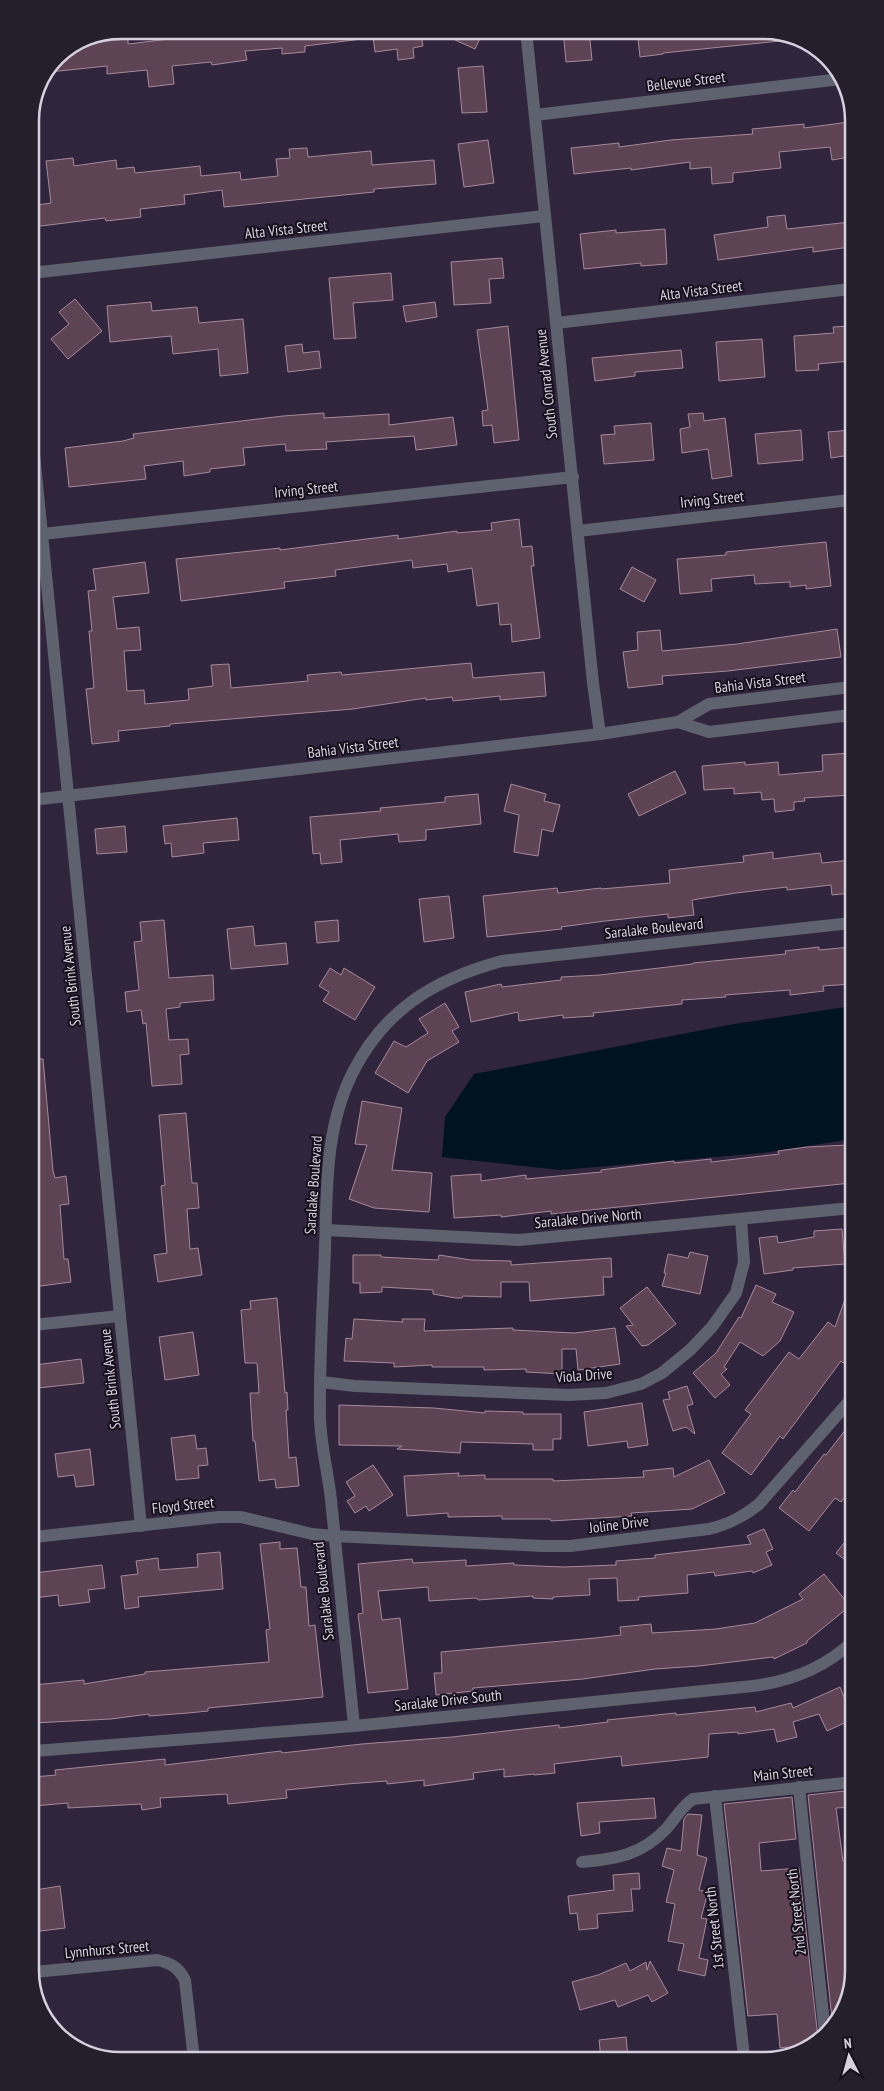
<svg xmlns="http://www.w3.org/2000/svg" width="884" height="2091" font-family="'PT Sans Narrow',sans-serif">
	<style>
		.water { fill: #001320 }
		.building { fill: #5e4354; stroke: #a6899c }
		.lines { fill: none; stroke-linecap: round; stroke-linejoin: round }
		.minor { stroke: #5e626e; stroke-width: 12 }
		.tertiary { stroke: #5e626e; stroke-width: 12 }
		.labels { text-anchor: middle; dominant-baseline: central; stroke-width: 4; stroke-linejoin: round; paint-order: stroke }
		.street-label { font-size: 15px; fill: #d6cfde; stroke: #15101b }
		.rim { fill: none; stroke: #d6cfde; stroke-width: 2.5 }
	</style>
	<rect width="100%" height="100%" fill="#30253c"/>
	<path class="water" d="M852,1006v133l-90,14 -202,17 -118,-13 3,-40 29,-43 260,-50z"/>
	<g class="building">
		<path d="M217,30h145v9l-57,7v6l-23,2v-6l-37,3 2,9 -35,5 -1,-3 -39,4 2,18 -25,3 -2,-17 -40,4v-8l-58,6 7,-16 19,-12 53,-5v5l74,-9v-3z"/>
		<path d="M372,30h48l3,16 -10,2 1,10 -16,2 -1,-11 -22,3z"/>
		<path d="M433,30h51l-9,19z"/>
		<path d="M563,30h26l3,30 -26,2z"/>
		<path d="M637,30h134l19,8v2l-127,13v1l-23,3z"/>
		<path d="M483,66l4,46 -25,1 -4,-45z"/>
		<path d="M849,122l1,35 -18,3 -2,-13 -51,5 2,16 -48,5v9l-21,2 -1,-17 -21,2v-7l-59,8v-2l-57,6 -3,-26 48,-5v4l52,-7 82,-6 -1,-5 52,-5v4z"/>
		<path d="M488,140l6,43 -30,4 -6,-43z"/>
		<path d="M307,148l1,9 63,-6 1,14 62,-5 2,24 -62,5v3l-150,15 -2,-17 -38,5 1,9 -45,5 1,8 -35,4 -1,-3 -72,9 -2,-21 20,-3 -5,-42 27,-3 1,8 42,-6 1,9 17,-2 1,6 65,-7 1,10 39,-4 1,8 37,-4 -2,-17 14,-1 -1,-9z"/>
		<path d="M785,215l2,14 63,-7v25l-37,5v-5l-95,13 -4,-25 54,-8 -1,-10z"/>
		<path d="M665,229l2,35 -26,2v-3l-57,6 -4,-35 36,-4v3z"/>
		<path d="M502,258l2,20 -15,1 2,24 -37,2 -3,-43z"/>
		<path d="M391,273l2,27 -40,3 3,35 -22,1 -5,-61z"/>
		<path d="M75,299l27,32 -34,28 -17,-20 18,-15 -10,-12z"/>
		<path d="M151,302l1,9 45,-4 2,16 44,-4 5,54 -28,3 -2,-27 -45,5 -2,-18 -61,6 -3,-36z"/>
		<path d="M435,302l2,15 -31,5 -3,-16z"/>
		<path d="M508,326l11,114 -25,3 -2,-18 -9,1 -1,-15 6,-1 -11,-80z"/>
		<path d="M850,326v35l-32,3 1,6 -23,1 -2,-35 40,-3 -1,-6z"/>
		<path d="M762,339l3,38 -46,4 -3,-39z"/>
		<path d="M302,344l1,9 16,-2 2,17 -33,4 -3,-26z"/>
		<path d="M681,350l2,18 -48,4v4l-40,5 -3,-23z"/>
		<path d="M324,413v5l65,-4v11l64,-8 4,28 -41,5 -2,-14 -88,6 1,7 -41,2 -1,-7 -42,4 2,17 -35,4v3l-26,4 -1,-15 -39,5 2,13 -77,8 -4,-39 58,-7 11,-3 -1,-4 150,-18z"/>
		<path d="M703,413l1,8 21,-3 7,58 -20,3 -4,-30 -26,4 -2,-24 10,-2 -2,-13z"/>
		<path d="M651,423l3,37 -50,4 -3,-29 14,-1 -1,-8z"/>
		<path d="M801,430l2,30 -45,4 -3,-30z"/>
		<path d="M850,430v25l-19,3 -3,-26z"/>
		<path d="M519,519l3,28 10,-1 2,20h-3l9,72 -28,4 -1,-18 -11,1 -2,-22 -21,3 -5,-38 -24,4 -1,-8 -34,4 -1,-8 -77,10 1,6 -52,6 1,6 -104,13 -5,-42 104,-11v2l118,-15v4l59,-8v2l35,-3 -1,-7z"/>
		<path d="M826,542l5,44 -25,3v-4l-16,2v-5l-35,2 -1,-9 -43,4 1,12 -32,3 -3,-35 49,-4v-3z"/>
		<path d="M145,562l4,31 -36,4 4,32 22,-2 2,23 -17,1 3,40 17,-1 1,14 44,-4 -1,-11 25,-3 -2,-21 18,-1 2,24 77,-7 -1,-6 34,-3 1,3 129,-12 2,15 71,-6 2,24 -46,4v-4l-47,5 -1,-4 -26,3v-2l-73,11 -183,15v2l-52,5 1,10 -27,3 -6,-55 8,-1 -5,-57h3l-4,-40 8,-1 -3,-21z"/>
		<path d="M632,567l24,13 -12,22 -24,-13z"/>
		<path d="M837,629l4,28 -113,14 -66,5 1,8 -35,4 -5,-36 15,-2 -1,-18 23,-2 2,21 75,-7z"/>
		<path d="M851,753v42l-47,3 1,3 -11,1v8l-19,2 -1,-13 -12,1 -1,-8 -27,2v-6l-30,2 -2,-24 43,-4v3l33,-3 1,13 44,-4 -1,-16z"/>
		<path d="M675,771l11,22 -47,23 -11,-22z"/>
		<path d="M511,784l35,10 -2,7 16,4 -7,27 -11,-3 -4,27 -24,-4 5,-37 -15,-4z"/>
		<path d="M478,794l3,30 -55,6v10l-27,2 -1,-8 -58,6 2,22 -21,2 -1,-11 -7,1 -3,-37 71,-6 -1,-3 65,-6v-5z"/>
		<path d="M237,818l2,22 -36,3 1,10 -32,4 -1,-14 -6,1 -2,-18z"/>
		<path d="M125,826l2,26 -30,2 -2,-25z"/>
		<path d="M773,852v7l47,-6 2,10 29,-3v33l-19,2 -1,-10 -44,5v-3l-51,6 -44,7 2,15 -26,3v-4l-63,7 -44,6 1,2 -75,8 -4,-41 74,-8 1,5 43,-5v1l69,-6 -1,-13 75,-8 -1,-6z"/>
		<path d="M449,896l5,42 -30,4 -5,-43z"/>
		<path d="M164,920l5,58 44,-3 1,25 -34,3v4l-14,2 3,31 19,-1 1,15 -9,1 2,29 -30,2 -6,-63 -3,1 -2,-14 -14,2 -2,-20 14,-2 -5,-48 8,-1 -2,-19z"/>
		<path d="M338,920l1,21 -22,2 -2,-21z"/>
		<path d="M253,926l2,20 31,-3 2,21 -57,5 -4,-40z"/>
		<path d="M819,947v3l32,-3 1,37 -29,2 1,5 -34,4v-5l-65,5 1,2 -44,3v4l-89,9 1,3 -31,2v-3l-44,6 -1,-9 -47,10 -6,-30 36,-8 1,3 59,-7v-3l39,-2 93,-11v-1l93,-9 -1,-3z"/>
		<path d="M330,968l11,7 3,-7 31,19 -20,33 -32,-19 6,-9 -10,-6z"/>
		<path d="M445,1003l14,24 -7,4 7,11 -32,19 -19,32 -33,-20 19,-32 12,6 22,-14 -9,-14z"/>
		<path d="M32,1059h11l10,112 2,7 11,-2 3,28 -9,1 4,54h4l3,23 -38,5z"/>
		<path d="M362,1101l40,7 -10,62 40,3 -3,39 -55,-4 -25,-9 18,-54 -12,-1z"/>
		<path d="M186,1113l6,70h5l2,25 -12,1 3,40 8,-1 4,27 -44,7 -4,-27 13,-2 -6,-67 4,-1 -6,-70z"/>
		<path d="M848,1145l3,38 -271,28 -29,3v-3l-50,6v-2l-47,3 -3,-42 30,-2v7l45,-6v4l75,-7v-2l73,-9v2l37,-4v3l68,-8 -1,-3 29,-4z"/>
		<path d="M842,1229l3,35 -52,4v2l-29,4 -5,-36 18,-2 1,7 36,-6v-6z"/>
		<path d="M690,1252l18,4 -8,38 -38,-8 4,-13h-2l4,-19 20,4z"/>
		<path d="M353,1255h28v2l57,3 1,-5 32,5 40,1v4l100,-7 1,19h-9l1,18 -74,6 -1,-19h-28v15l-38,-1 -1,2h-6l-23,-4v-4l-51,-3v5l-22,1v-10h-7z"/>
		<path d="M851,1283l1,1v67l-9,12 -2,-2 -58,78 -3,-3 -29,39 -29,-22 29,-39 -6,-4 44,-58 10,7 29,-37 7,5z"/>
		<path d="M756,1285l20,9 -4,8 22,10 -14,29 -17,15 -23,-14 -16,25 3,2 -6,5 9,11 -15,13 -22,-25 23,-20 23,-36 2,1z"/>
		<path d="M647,1287l29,37 -28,21 -6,1 -16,-20 7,-1 -13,-17z"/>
		<path d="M277,1298l8,95 2,-1 1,18h-2l3,48 7,-1 3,29 -23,2 -1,-9 -16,2 -4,-40h-2l-3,-48h9l-2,-30h-12l-4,-53 10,-1 -1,-8z"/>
		<path d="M354,1319l49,3 -1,-3h23l-1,12 89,-3v2l62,3 40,-5 5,36 -42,6 -2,-21h-14v25l-36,-2v-3l-42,1v-3h-52v-2l-38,2v-4l-50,-2 2,-23 6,1z"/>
		<path d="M193,1332l6,43 -34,5 -6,-43z"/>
		<path d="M81,1359l3,24 -46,5 -3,-23z"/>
		<path d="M687,1386l6,18 -6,2 8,28 -9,-7 -13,4 -10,-31 7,-1 -2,-7z"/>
		<path d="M642,1403l6,42 -20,3 -1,-7 -39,5 -4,-34z"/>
		<path d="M339,1405l95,3 51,5v-2l38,1v2h38v25h-8v11h-20v-6l-72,-2 -1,11 -63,-4 5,-3 -63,-1z"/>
		<path d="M853,1420v67l-12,15 -6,-4 -26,33 -30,-23 14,-18 2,2 29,-38 2,1z"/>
		<path d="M195,1435l2,14 9,-1 2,17 -10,1 1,12 -23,2 -5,-42z"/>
		<path d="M90,1449l4,36 -18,2 -2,-12 -16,2 -3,-23z"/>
		<path d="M709,1460l16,33 -33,16 -61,4 1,3 -81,5 -1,-2h-48v-3l-54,1v-4l-41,3 -3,-40 55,-3 -1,3 27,-1v4h68v2l91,-4 -1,-6 30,-3 1,9z"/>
		<path d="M373,1465l20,30 -24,16 -3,-5 -11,7 -8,-12 8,-5 -9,-14z"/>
		<path d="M764,1529l9,20 -7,3 6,13 -19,8 -1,-2 -37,5 -1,-4 -27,3 1,18 -50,4 1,3 -21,1 -1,-23 -28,1 1,16 -37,2v2l-20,-1v-2l-55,4 -1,-2 -48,3 -1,-14 -50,4 4,29 18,-2 8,71 -40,4 -10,-79 5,-1 -5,-49 54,-5 1,4 53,-3v6l48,-3v2l49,2 53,-2v-4l39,-3v-3l96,-11 -4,-8z"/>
		<path d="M853,1532v34l-17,-13z"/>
		<path d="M280,1542v7l17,-1 4,39h5l3,39 6,-1 8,72 -115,11v3l-20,2 -39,3v-2l-38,5 -77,4v-38l50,-5v4l61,-10v-2l124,-10 -3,-32 4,-1 -10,-85z"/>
		<path d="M220,1552l3,37 -85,8 1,10 -14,2 -4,-33 17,-2 -2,-13 22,-3 1,12 39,-3 -1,-13z"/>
		<path d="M102,1565l3,23 -17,2 2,12 -31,4 -1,-11 -24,3v-25z"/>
		<path d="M824,1574l26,32 -43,35v2l-33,16 -1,-2 -74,9 -44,3 -72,10 -110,9v3l-37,4 -2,-22h8l-1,-21 154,-14 26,-3 -1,-8 31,-3 1,9 64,-4 39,-6 48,-24 -4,-5z"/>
		<path d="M840,1687l13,32 -26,12 -8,-17 -26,8 4,15 -20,5 -3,-13 -36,5v-2l-29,2 -1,23 -86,9 -1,-10 -67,8 1,9 -21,2v-1l-30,3v-8l-31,4 1,6 -50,7v-6l-37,4v-3l-40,3 -61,6 1,8 -59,6 -1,-10 -67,4 1,9 -19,3 -1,-6 -73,4v-5l-34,3v-29l22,-2 -1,-5 110,-11v6l116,-14 1,2 80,-9 90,-7 107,-12v3l49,-6 -1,-2 69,-7v2l79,-8 1,5 35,-9 2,5z"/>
		<path d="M854,1790v17l-18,1 7,53 11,-1v68l-5,1 2,27h-2l3,23 -16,47 -3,2 -25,-233z"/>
		<path d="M792,1797l4,42 -37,4 2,28 38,-3 19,170 -25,18h-5l-1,-9 -7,1 -3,-34 -29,2 -24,-212z"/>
		<path d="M654,1798l2,20 -57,4 1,11 -19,3 -4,-33z"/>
		<path d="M688,1814l14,1 -5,40 10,3 -8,32 9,2 -7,26 6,1 -8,39 9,2 -3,16 -27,-6 6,-26 -16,-3 7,-37 -9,-2 8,-32 -12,-4 5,-18 14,3 3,-32z"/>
		<path d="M639,1873l1,16h-9l2,22 -36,3 1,14 -19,2 -2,-17 -7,1 -2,-18 46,-6 -1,-15z"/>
		<path d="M60,1886l5,42 -25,3 -5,-41z"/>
		<path d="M650,1961l18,32 -16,9 -4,-7 -30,12 -3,-7 -35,10 -8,-28 26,-7 28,-12 4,8 16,-9 1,8z"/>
		<path d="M626,2037l2,20 -27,1 -2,-18z"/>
	</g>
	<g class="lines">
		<g class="minor">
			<path d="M526,30l67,653 7,51"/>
			<path d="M535,115l306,-36"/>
			<path d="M31,273l513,-57"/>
			<path d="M556,323l294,-34"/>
			<path d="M31,424l110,1102"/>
			<path d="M578,531l272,-31"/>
			<path d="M42,534l531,-57"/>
			<path d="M326,1230l193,10 333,-32"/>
			<path d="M33,1325l87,-9"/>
			<path d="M321,1382l34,4 214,9 37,-2 35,-9 21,-11 28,-23 22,-23 24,-34 8,-31 -3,-43"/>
			<path d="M34,1537l185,-20h22l71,17 21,2 210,10h27l139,-17c20,-5 34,-12 50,-25l94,-107"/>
			<path d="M354,1726c-8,-75 -15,-151 -23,-226 -3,-27 -10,-54 -11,-81 -1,-57 3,-114 5,-171 2,-60 0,-121 28,-176 32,-63 82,-93 149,-111l349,-38"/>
			<path d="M34,1751l320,-25 399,-40c39,-5 72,-18 100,-45"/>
			<path d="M799,1787l26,247"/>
			<path d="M715,1796l29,261"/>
			<path d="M582,1862c34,-3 60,-7 85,-34 8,-9 15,-22 26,-29l161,-17"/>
			<path d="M35,1972l122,-12c14,3 21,7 28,20l9,80"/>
		</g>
		<g class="tertiary">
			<path d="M678,722l31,10 142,-17"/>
			<path d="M32,800l568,-66 78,-12 31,-18 142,-17"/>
		</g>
	</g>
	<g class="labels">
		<g class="street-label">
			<text transform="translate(686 81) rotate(-7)">Bellevue Street</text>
			<text transform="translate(286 229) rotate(-6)">Alta Vista Street</text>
			<text transform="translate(701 290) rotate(-7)">Alta Vista Street</text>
			<text transform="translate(546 384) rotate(-96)">South Conrad Avenue</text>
			<text transform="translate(306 489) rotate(-6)">Irving Street</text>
			<text transform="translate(712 499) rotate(-6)">Irving Street</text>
			<text transform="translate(760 682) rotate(-7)">Bahia Vista Street</text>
			<text transform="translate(353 747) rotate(-7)">Bahia Vista Street</text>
			<text transform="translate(654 928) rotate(-6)">Saralake Boulevard</text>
			<text transform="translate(70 976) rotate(-96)">South Brink Avenue</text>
			<text transform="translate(313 1185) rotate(-86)">Saralake Boulevard</text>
			<text transform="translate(588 1218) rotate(-5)">Saralake Drive North</text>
			<text transform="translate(584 1375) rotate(-4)">Viola Drive</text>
			<text transform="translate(110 1379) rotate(-96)">South Brink Avenue</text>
			<text transform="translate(183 1505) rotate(-6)">Floyd Street</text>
			<text transform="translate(619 1524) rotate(-7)">Joline Drive</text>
			<text transform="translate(323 1591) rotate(-96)">Saralake Boulevard</text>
			<text transform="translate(448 1700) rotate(-6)">Saralake Drive South</text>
			<text transform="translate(783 1773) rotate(-6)">Main Street</text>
			<text transform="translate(796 1912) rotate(-96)">2nd Street North</text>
			<text transform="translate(714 1928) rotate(-96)">1st Street North</text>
			<text transform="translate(107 1949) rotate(-5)">Lynnhurst Street</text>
		</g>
	</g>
	<path d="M0 0H884V2091H0ZM120 39H764A81 81 0 0 1 845 120V1971A81 81 0 0 1 764 2052H120A81 81 0 0 1 39 1971V120A81 81 0 0 1 120 39Z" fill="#241f2b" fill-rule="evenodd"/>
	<path class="rim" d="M120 39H764A81 81 0 0 1 845 120V1971A81 81 0 0 1 764 2052H120A81 81 0 0 1 39 1971V120A81 81 0 0 1 120 39Z"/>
	<g transform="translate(849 2056) rotate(354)" stroke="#15101b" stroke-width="4" paint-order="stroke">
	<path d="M0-4L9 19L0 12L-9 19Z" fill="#d6cfde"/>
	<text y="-8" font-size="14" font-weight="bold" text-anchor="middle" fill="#d6cfde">N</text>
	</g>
</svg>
